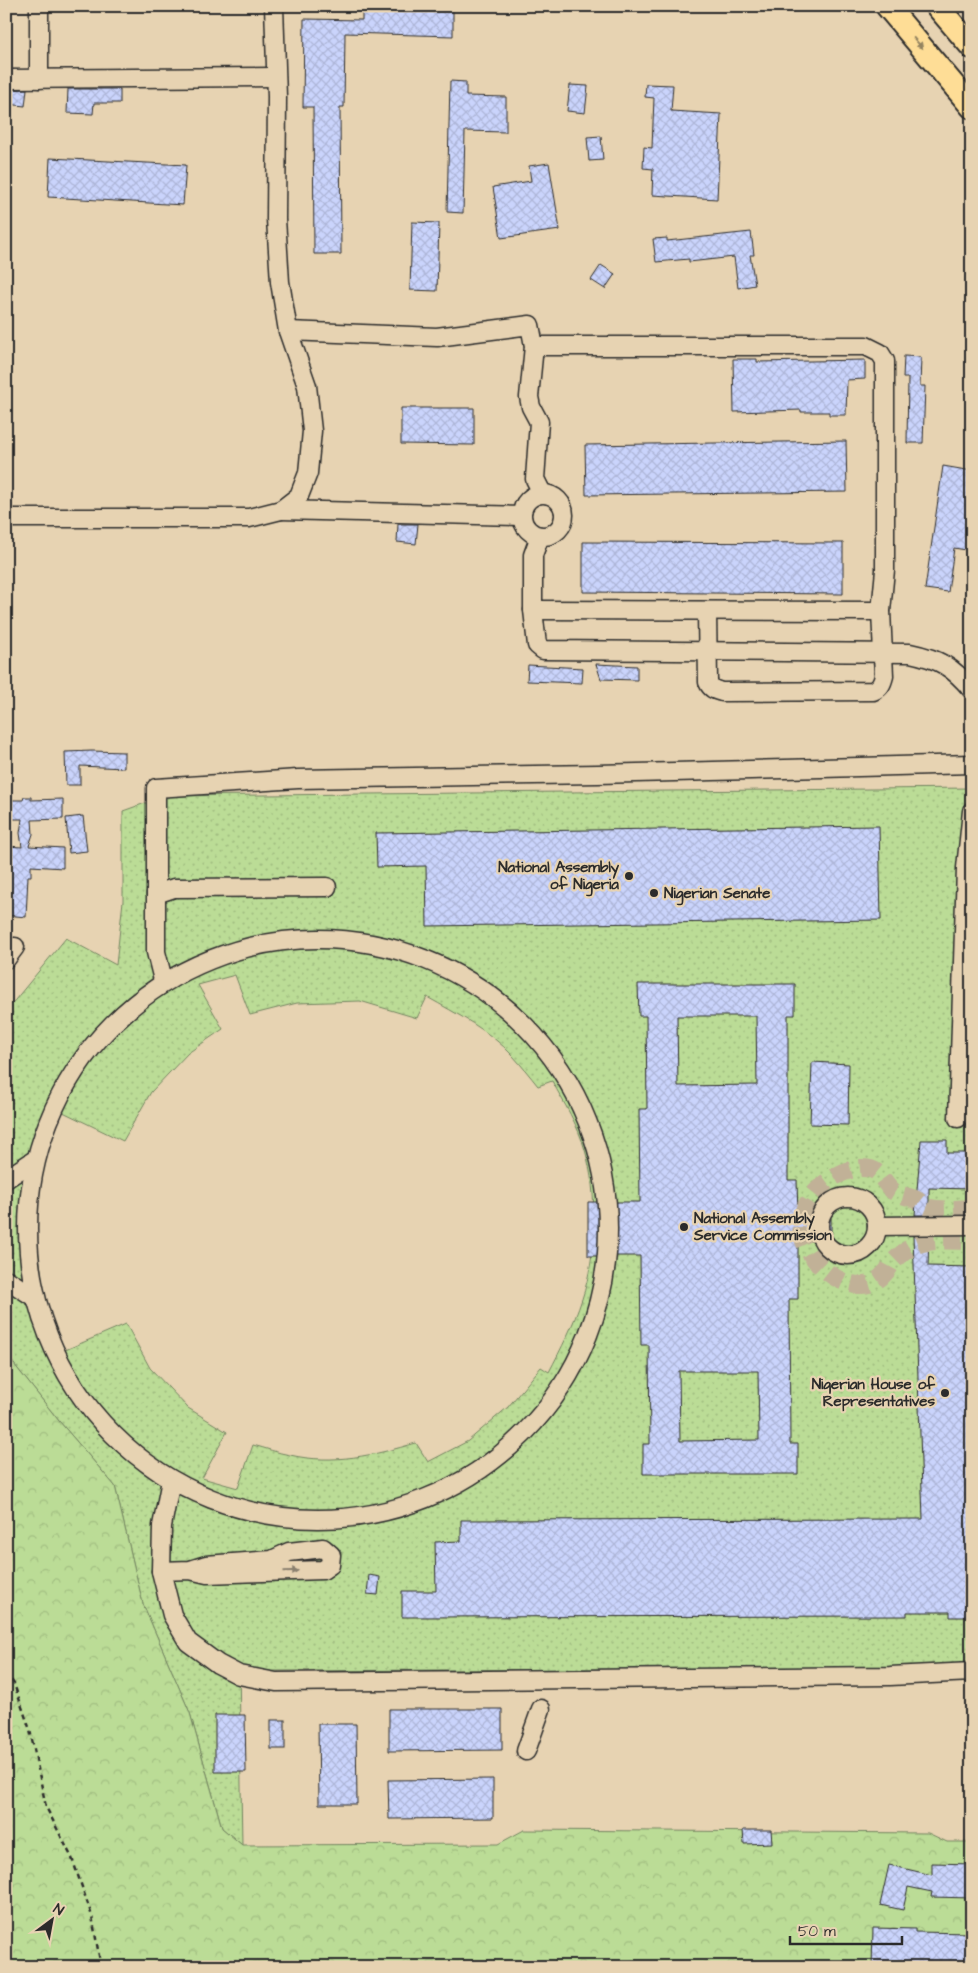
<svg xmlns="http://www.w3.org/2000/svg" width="978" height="1973" font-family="'Architects Daughter',sans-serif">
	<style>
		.grass { fill: url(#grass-dots); stroke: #738460; fill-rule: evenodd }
		.forest { fill: url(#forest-crowns); stroke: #738460 }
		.building { fill: url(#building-cross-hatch); stroke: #2b2b2b; fill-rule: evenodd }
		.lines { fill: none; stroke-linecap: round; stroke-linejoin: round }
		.minor-tunnel { stroke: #c1b197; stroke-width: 18; stroke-dasharray: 18 9; stroke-linecap: butt }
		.minor-casing { stroke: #2b2b2b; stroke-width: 21 }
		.major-casing { stroke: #2b2b2b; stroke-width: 26 }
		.path { stroke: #2b2b2b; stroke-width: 2.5; stroke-dasharray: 5 4; stroke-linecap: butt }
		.minor { stroke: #e7d3b2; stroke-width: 18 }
		.major { stroke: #fedd96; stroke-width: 22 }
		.oneway { fill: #948460 }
		.oneway2 { fill: #897f6e }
		.poi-dot { fill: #2b2b2b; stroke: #e7d3b2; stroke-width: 2 }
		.labels { text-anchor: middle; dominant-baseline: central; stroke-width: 4.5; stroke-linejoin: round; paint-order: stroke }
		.poi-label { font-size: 15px; font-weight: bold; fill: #2b2b2b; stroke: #e7d3b2; text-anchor: end }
	</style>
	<defs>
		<pattern id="grass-dots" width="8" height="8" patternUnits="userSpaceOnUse" patternTransform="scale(1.25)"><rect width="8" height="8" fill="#bbdc96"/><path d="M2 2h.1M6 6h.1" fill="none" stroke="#a1bd81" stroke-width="1.8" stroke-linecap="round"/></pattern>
		<pattern id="forest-crowns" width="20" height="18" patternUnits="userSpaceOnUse" patternTransform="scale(1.25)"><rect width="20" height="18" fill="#bbdc96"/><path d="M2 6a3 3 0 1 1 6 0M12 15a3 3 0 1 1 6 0" fill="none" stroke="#a1bd81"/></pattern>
		<pattern id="building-cross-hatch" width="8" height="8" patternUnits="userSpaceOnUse" patternTransform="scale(1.25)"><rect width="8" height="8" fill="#cad4fc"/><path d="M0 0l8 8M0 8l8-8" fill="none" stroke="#aeb6d8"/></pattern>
	</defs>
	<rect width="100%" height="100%" fill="#e7d3b2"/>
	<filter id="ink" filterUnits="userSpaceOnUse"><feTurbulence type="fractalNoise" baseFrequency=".02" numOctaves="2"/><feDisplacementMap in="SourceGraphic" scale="10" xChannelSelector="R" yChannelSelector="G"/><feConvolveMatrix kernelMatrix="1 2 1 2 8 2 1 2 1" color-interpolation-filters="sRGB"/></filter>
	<g filter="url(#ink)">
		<path class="grass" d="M972,788v879l-702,4 -31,-5 3,179 -20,-17 -32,-115 -47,-109 -28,-118 -56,-65 -53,-67v-343l60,-73 50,27 7,-64v-90l42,-15zM235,975l15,40 47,-12 63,-2 57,17 10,-21c30,17 62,33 86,59 9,10 17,20 25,30l14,-5c12,22 26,44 33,69 13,44 12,105 -3,149 -8,25 -21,50 -33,73l-8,-5 -33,40 -40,34 -40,21 -12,-19c-41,12 -83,22 -126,12 -12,-2 -25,-7 -37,-10l-15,43 -36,-10 25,-46 -39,-24 -38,-40 -24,-44 -63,27 -18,-51 -9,-67 5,-65 20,-57 62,30 28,-49 37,-39 35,-24 -25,-44z"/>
		<path class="forest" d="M6,1354l53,67 56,65 28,118 47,109 32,115 20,17 256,-1 26,-14 404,3 19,9h25v125h-966z"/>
		<g class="building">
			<path d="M362,6h91v30l-108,-3 -1,74h-4l1,147h-27l-1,-147h-10l1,-88 58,1z"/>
			<path d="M450,81l16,1v14l40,1v35l-41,-1 -2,82 -16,-1z"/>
			<path d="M646,84l27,1 -2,26 50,3 -4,85 -65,-4 1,-26 -10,-1 1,-21 8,1 2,-50 -9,-1z"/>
			<path d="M570,85l18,1 -3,27 -18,-2z"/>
			<path d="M27,89l-2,17 -18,-2 2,-14z"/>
			<path d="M68,89h52v14h-26l-1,11 -26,-1z"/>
			<path d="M601,136l2,24 -14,1 -2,-24z"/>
			<path d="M50,158l136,7 -3,40 -135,-8z"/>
			<path d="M549,163l11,67 -59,8 -8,-51 38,-6 -2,-15z"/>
			<path d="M412,222l27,1 -2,68 -27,-1z"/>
			<path d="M751,232l3,23h-4l5,30 -17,3 -4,-31 -45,5v-3l-33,3 -3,-23 14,-1v3z"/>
			<path d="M601,265l14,9 -10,15 -14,-9z"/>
			<path d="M904,356l17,1 -1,29h5l-2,57h-16l1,-65h-5z"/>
			<path d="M733,359h24v3l108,-2v19l-18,1 -1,35h-17v-3h-28v-2l-67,2z"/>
			<path d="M401,408h73v37l-73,-1z"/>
			<path d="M846,441l1,51 -261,3 -1,-50z"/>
			<path d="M943,466l29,5v80l-18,-3 -6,44 -23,-3z"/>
			<path d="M398,524h20l-2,20 -19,-2z"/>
			<path d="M583,542l260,1v51l-260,-2z"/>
			<path d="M596,664l41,2v14l-36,-1z"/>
			<path d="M528,665l55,3 -1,15 -55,-2z"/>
			<path d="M92,751l32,1v16l-44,-2v19h-14l-1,-33z"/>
			<path d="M24,797h7v3l32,-1v20l-31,1 1,14 -4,12 34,2v20l-32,-2v10h-3l-2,41 -20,-2v-69l16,1 -2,-14 2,-14h-16v-19h17z"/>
			<path d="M83,816l4,35 -18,2 -3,-35z"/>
			<path d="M879,826l2,94 -454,6 -1,-60 -49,1 -1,-34z"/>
			<path d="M638,984h157v31h-7v165h9l1,38h33v18h-33v63h-9l1,145h8v30h-155v-30h7l-1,-99h-8l-1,-89h-52v-54h52l-1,-93h8l-1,-93h-7zM677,1016h79l1,69 -79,1zM679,1371h79l1,69 -79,1z"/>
			<path d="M812,1062l37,2 -1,61 -38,-1z"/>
			<path d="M921,1140h26v13h25v36l-43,-1v27h-14z"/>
			<path d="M913,1236h16l-1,30 44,1v350h-22v-5h-43v4l-505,1v-26h34l-1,-49 26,-1v-21l462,-1z"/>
			<path d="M369,1575l11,2 -2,18 -11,-1z"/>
			<path d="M389,1709h113v41l-113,1z"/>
			<path d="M215,1715h30l1,57h-31z"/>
			<rect x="271" y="1720" width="14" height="29"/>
			<path d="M318,1724h38l1,80h-38z"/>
			<path d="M493,1779v39l-104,1 -1,-39z"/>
			<path d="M743,1830h28l1,13 -28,1z"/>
			<path d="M932,1863l40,1v34l-41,-1 1,-5 -24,-5 -5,23 -23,-5 9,-40 43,10z"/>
			<path d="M873,1928l42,1v3l57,1v34h-100z"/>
		</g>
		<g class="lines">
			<path class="minor-tunnel" d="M972,1208c-13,0 -30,3 -42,0 -5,-1 -9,-5 -13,-8 -7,-4 -18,-4 -24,-9 -12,-10 -12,-24 -32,-23 -28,2 -61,30 -60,59 1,25 27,52 50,57 13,3 25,0 34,-11 4,-3 5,-9 9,-12 5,-5 12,-11 18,-14 16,-9 42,-6 60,-6"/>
			<defs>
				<g id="minor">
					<path d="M6,79l269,-2"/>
					<path d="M39,79v-73"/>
					<path d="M288,331l149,6 93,-12 4,21"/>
					<path d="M542,493l-7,-14 4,-57 -8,-15 -2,-10 5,-51h332l14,7 5,8v209l-4,41 3,65c-2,8 -4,12 -11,15l-151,1c-7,-2 -11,-3 -14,-10l-1,-71"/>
					<circle cx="543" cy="515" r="21"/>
					<path d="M281,510l240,6"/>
					<path d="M6,518h243l32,-8 18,-14 9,-23 4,-42 -5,-45 -19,-55 -8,-49 -4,-63 1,-122 -3,-91"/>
					<path d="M540,536l-7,19v55l4,35 6,5 367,3c29,6 43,14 62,37"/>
					<path d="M533,610l348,1"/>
					<path d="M156,894l18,-6 153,-1"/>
					<circle cx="318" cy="1229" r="290"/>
					<path d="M6,959l9,-12"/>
					<path d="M163,980l-7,-28v-164l142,-9 300,-5 374,-10"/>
					<path d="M958,1118l8,-250 6,-57"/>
					<path d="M6,1179l27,-18"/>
					<circle cx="848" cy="1226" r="29"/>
					<path d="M877,1226l95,-1"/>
					<path d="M6,1279l28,18"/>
					<path d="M171,1480l-9,46 -1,45 11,44 16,27 30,22 21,11 37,7 614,-6 82,-4"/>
					<path d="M161,1571l29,-1 17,4 116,-4 7,-5 1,-10 -8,-7 -34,4 -17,8 -66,5 -16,5"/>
					<path d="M526,1751l15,-42"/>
				</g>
				<g id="major">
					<path d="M887,6l85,101"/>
					<path d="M937,6l35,41"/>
				</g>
			</defs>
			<use href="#minor" class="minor-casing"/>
			<use href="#major" class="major-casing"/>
			<path class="path" d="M6,1673l8,11 16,46 16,77 26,51 20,58 9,51"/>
			<use href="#minor" class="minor"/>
			<use href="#major" class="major"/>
		</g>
		<defs><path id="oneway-solid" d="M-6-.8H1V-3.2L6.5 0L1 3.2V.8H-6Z" transform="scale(1.25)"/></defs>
		<use class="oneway" href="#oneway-solid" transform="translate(918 43) rotate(49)"/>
		<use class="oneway2" href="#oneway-solid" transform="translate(291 1571) rotate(-1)"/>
	</g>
	<g class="poi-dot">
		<circle cx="629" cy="876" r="5"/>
		<circle cx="654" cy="893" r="5"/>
		<circle cx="684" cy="1227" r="5"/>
		<circle cx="945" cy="1393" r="5"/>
	</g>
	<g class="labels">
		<g class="poi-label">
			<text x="619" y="867">National Assembly<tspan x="619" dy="17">of Nigeria</tspan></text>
			<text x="664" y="893" text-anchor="start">Nigerian Senate</text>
			<text x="694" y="1218" text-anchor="start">National Assembly<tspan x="694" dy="17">Service Commission</tspan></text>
			<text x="935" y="1384">Nigerian House of<tspan x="935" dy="17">Representatives</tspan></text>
		</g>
	</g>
	<rect width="978" height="1973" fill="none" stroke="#e7d3b2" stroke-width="25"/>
	<rect x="12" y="12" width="953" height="1948" fill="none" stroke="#2b2b2b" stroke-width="2" filter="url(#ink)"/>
	<g transform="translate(52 1920) rotate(32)" stroke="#e7d3b2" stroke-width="4" paint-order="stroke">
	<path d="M0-4L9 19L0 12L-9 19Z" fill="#2b2b2b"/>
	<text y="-8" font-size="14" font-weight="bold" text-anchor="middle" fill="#2b2b2b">N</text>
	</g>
	<path d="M790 1936v8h112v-8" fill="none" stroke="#2b2b2b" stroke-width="2.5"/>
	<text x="798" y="1936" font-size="15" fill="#2b2b2b" stroke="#e7d3b2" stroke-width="4" paint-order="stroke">50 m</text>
</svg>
